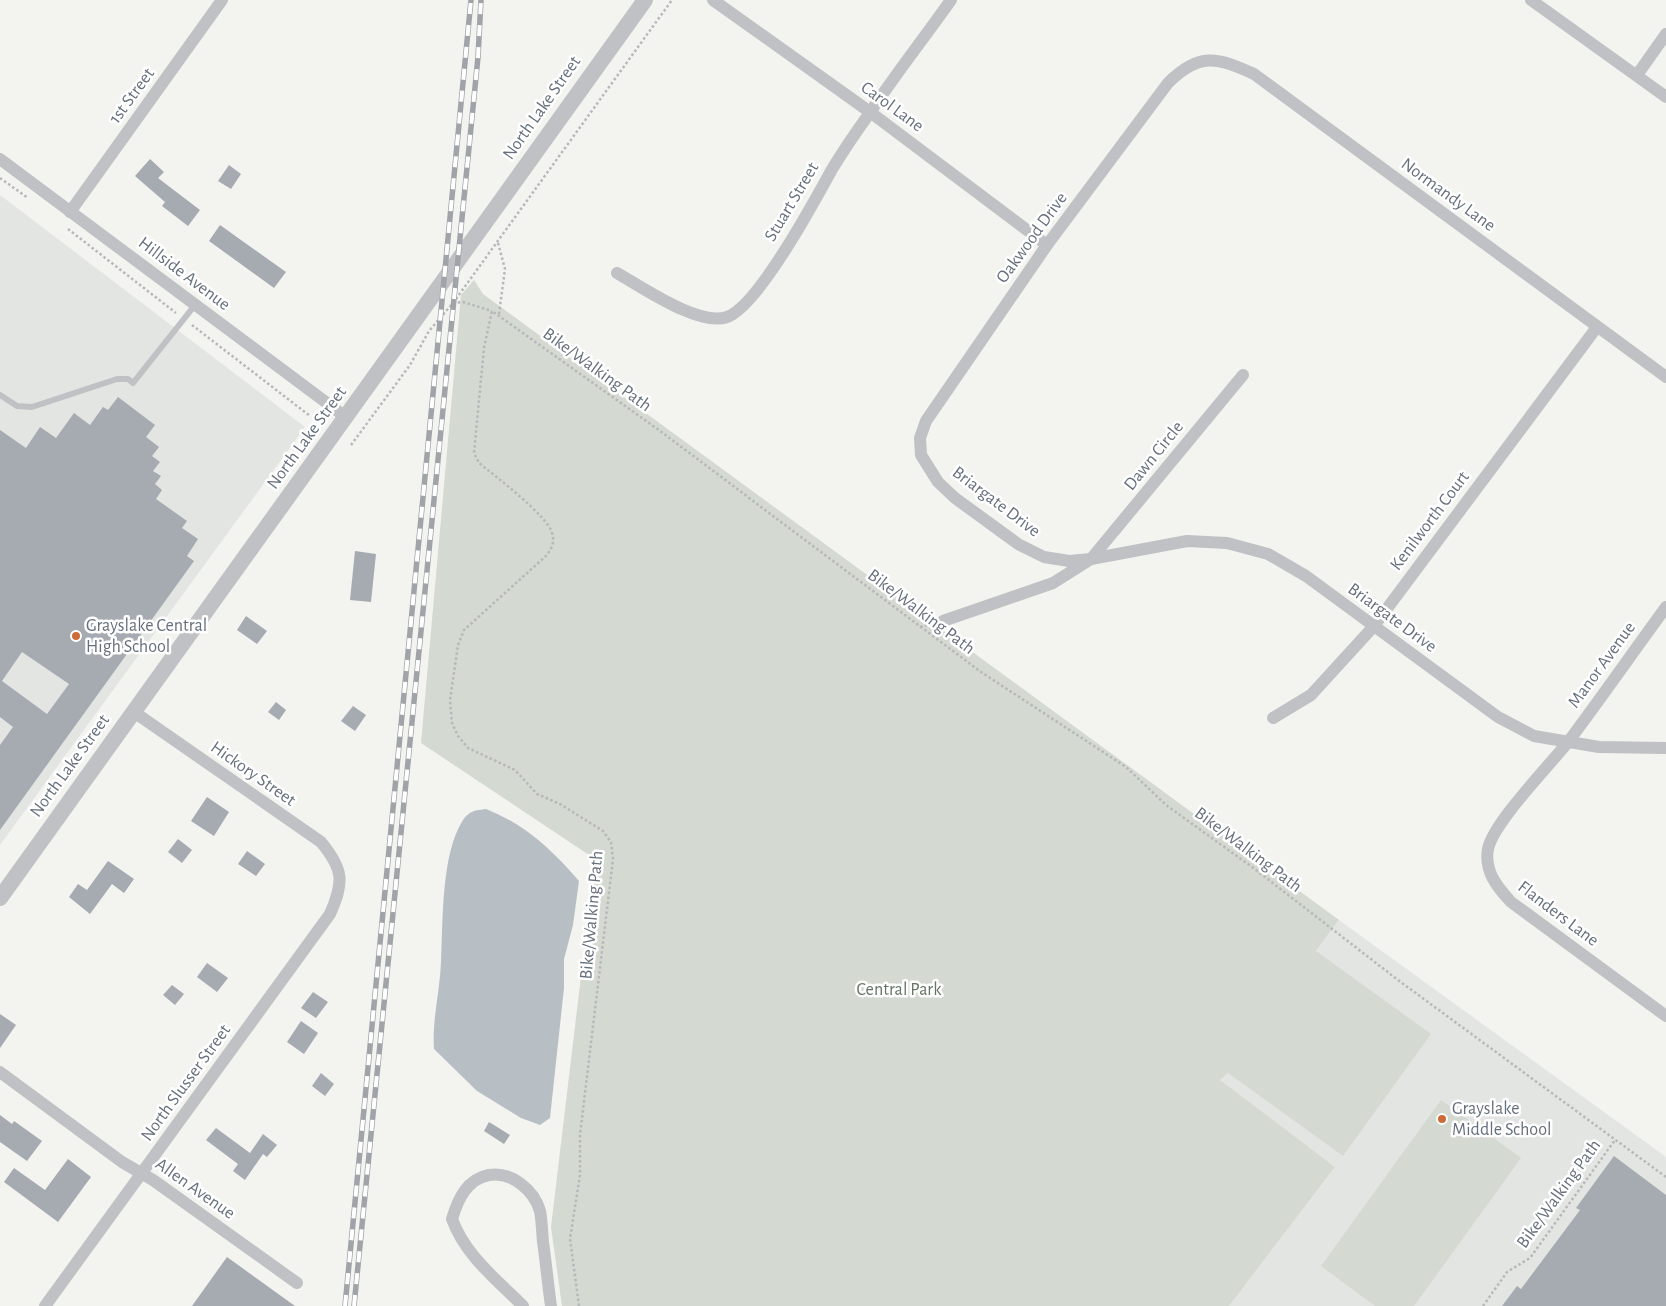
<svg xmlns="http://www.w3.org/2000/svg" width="1666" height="1306" font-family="'Alegreya Sans',sans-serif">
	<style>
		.built { fill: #e3e5e3 }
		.green { fill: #d4d9d1 }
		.water { fill: #b8bfc4 }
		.building { fill: #a6abb1; fill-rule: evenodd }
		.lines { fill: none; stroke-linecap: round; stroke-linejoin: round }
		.path { stroke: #b6b8ba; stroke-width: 2.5; stroke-dasharray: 2.5 2.5; stroke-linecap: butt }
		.service { stroke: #bfc1c4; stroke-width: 6 }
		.minor { stroke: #bfc1c4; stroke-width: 12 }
		.tertiary { stroke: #bfc1c4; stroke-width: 16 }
		.rail-casing { stroke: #a0a4a9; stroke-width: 5.5 }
		.rail { stroke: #fff; stroke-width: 4; stroke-dasharray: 11; stroke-linecap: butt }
		.poi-dot { fill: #cb6b38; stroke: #fff; stroke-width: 2 }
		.labels { text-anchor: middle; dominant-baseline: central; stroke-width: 5; stroke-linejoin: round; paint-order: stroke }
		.street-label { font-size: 18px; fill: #66707d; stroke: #fff }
		.poi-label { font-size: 18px; fill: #66707d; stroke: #fff; text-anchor: start }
		.park-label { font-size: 18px; fill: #657564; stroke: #fff }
	</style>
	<rect width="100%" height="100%" fill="#f3f3f0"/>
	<g class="built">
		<path d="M0,195l305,232 -305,418z"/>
		<path d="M1339,920l327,237v149h-437l106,-139 -116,-87 9,-7z"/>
	</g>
	<g class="green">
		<path d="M474,280l9,14 856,626 -23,31 115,83 -88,122 -115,-83 -8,7 115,87 -106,139h-667l-11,-79 44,-368 -174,-116 40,-448z"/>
		<path d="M1441,1100l80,58 -107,148h-39l-54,-40z"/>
	</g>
	<path class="water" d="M486,809c40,16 65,40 93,72l-6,44 -9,34v29l-14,130 -10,7 -19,-7 -44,-27 -43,-42c-2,-30 6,-58 7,-87 2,-40 0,-108 22,-142 6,-9 13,-10 23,-11z"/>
	<g class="building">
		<path d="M150,159l14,13 -6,6 42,32 -12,16 -26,-20 3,-4 -30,-26z"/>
		<path d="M229,165l12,9 -10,15 -13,-8z"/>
		<path d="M220,225l66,47 -12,16 -65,-47z"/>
		<path d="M118,397l37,28 -9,12 13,10 -7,9 8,6 -7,9 8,5 -6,8 7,6 -6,9 31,22 -5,7 16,11 -11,17 7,5 -194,269v-85l13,-18 -13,-10v-287l26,18 14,-21 16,11 18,-25 16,12 13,-18 5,3zM22,652l47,32 -22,30 -45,-33z"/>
		<path d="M355,551l21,3 -5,48 -21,-2z"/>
		<path d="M246,616l21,15 -10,13 -20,-14z"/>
		<path d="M276,702l10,8 -7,10 -11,-8z"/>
		<path d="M353,706l13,9 -11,16 -14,-10z"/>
		<path d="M207,797l22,15 -15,24 -23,-15z"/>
		<path d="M178,839l14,11 -10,13 -14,-11z"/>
		<path d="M247,851l18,13 -9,12 -18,-12z"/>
		<path d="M108,861l26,18 -10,14 -12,-9 -22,30 -21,-17 9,-13 9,6z"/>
		<path d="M207,963l21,15 -11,14 -20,-15z"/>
		<path d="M172,985l12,9 -9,11 -12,-10z"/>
		<path d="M313,992l15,10 -12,16 -15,-10z"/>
		<path d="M0,1014l16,11 -16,23z"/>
		<path d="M301,1021l17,12 -14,21 -17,-12z"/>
		<path d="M321,1073l13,11 -9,12 -13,-10z"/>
		<path d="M0,1115l12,9 2,-3 28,20 -15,20 -27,-19z"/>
		<path d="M489,1122l21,13 -6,9 -20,-13z"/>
		<path d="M216,1128l34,25 13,-19 14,11 -10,12 -4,-3 -18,26 -12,-9 5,-7 -32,-24z"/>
		<path d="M1614,1156l52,39v111h-164l15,-20 4,3 59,-79 -4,-2z"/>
		<path d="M68,1159l23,18 -33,45 -54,-40 10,-14 31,22z"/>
		<path d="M227,1257l68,49h-103z"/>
	</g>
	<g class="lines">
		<g class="path">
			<path d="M0,178l28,20"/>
			<path d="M68,229l108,84"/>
			<path d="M498,243l7,26 -6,45"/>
			<path d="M453,303l219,-303"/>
			<path d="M192,325l118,91"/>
			<path d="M351,445l59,-80 19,-34 24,-28 10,-1 29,9"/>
			<path d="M920,627l12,-3"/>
			<path d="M579,1306l-9,-67 10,-64v-40l33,-276 -2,-17 -8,-11 -43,-27 -23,-10 -22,-24 -47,-22 -10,-12 -6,-13 -2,-23 8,-55 6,-15 83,-75c5,-7 8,-14 5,-22 -4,-17 -57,-57 -73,-70l-5,-10 10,-105 8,-37 164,117 325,244 145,95 40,38 86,62 146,113 268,197"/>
			<path d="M1483,1306l24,-34 23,-14 85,-118"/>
		</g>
		<path class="service" d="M0,395l17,11 15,1 85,-28h11l5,4 62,-78"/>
		<g class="minor">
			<path d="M713,0l157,112 177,133"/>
			<path d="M1531,0l135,97"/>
			<path d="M1637,75l29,-41"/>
			<path d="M0,159l347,259"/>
			<path d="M70,212l152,-212"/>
			<path d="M617,273c25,14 82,54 110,44 31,-11 87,-115 104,-146 12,-20 25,-39 38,-57 26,-39 55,-76 82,-114"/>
			<path d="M1666,377l-412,-303c-37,-17 -55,-22 -86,9l-121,162 -121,176 -6,17 1,17 17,27 17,16 63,46 26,13 25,4 22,-2 96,-18 40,2 41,11 38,22 192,141 36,19 65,11 67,1"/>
			<path d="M1666,607c-33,45 -65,91 -98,135 -19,24 -75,81 -80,107 -4,22 9,38 23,53l155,114"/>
			<path d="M943,621l110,-38 38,-24 152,-184"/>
			<path d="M1273,718l38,-23 63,-69 223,-299"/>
			<path d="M0,1072l122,90 31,18 144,103"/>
			<path d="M45,1306l285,-392c14,-32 14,-44 -9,-72l-187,-130"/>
			<path d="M523,1306c-27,-27 -58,-51 -71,-87 6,-20 15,-40 37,-44 22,-4 45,15 51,36 2,10 2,21 3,31 3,21 5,43 8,64"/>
		</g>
		<path class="tertiary" d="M0,898l645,-898"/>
		<defs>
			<g id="rail">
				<path d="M345,1306l126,-1306"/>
				<path d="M354,1306l124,-1249 3,-57"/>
			</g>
		</defs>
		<use href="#rail" class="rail-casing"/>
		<use href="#rail" class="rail"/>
	</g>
	<g class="poi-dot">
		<circle cx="76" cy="636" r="5"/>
		<circle cx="1442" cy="1119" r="5"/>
	</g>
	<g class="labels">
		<g class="street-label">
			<text transform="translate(132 96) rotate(-54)">1st Street</text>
			<text transform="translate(892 107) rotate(36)">Carol Lane</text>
			<text transform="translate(542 108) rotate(-55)">North Lake Street</text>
			<text transform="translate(1448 195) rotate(36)">Normandy Lane</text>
			<text transform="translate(792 202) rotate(-59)">Stuart Street</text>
			<text transform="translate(1032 238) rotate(-54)">Oakwood Drive</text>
			<text transform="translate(184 274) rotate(37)">Hillside Avenue</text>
			<text transform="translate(597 370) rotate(36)">Bike/Walking Path</text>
			<text transform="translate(307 438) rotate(-54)">North Lake Street</text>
			<text transform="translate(1154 456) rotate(-51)">Dawn Circle</text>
			<text transform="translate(996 502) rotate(37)">Briargate Drive</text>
			<text transform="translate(1430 521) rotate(-53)">Kenilworth Court</text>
			<text transform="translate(921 612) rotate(37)">Bike/Walking Path</text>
			<text transform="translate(1392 618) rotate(36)">Briargate Drive</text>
			<text transform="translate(1602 665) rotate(-54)">Manor Avenue</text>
			<text transform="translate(70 766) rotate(-54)">North Lake Street</text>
			<text transform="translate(253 774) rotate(35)">Hickory Street</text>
			<text transform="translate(1248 850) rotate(37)">Bike/Walking Path</text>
			<text transform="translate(1558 914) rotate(37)">Flanders Lane</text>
			<text transform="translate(592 915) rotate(-85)">Bike/Walking Path</text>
			<text transform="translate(186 1083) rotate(-54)">North Slusser Street</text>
			<text transform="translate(195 1189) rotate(35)">Allen Avenue</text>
			<text transform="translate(1559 1194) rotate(-54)">Bike/Walking Path</text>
		</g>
		<g class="poi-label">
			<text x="86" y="626">Grayslake Central<tspan x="86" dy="21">High School</tspan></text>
			<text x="1452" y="1109">Grayslake<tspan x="1452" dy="21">Middle School</tspan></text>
		</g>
		<g class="park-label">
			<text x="899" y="990">Central Park</text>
		</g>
	</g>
</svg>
